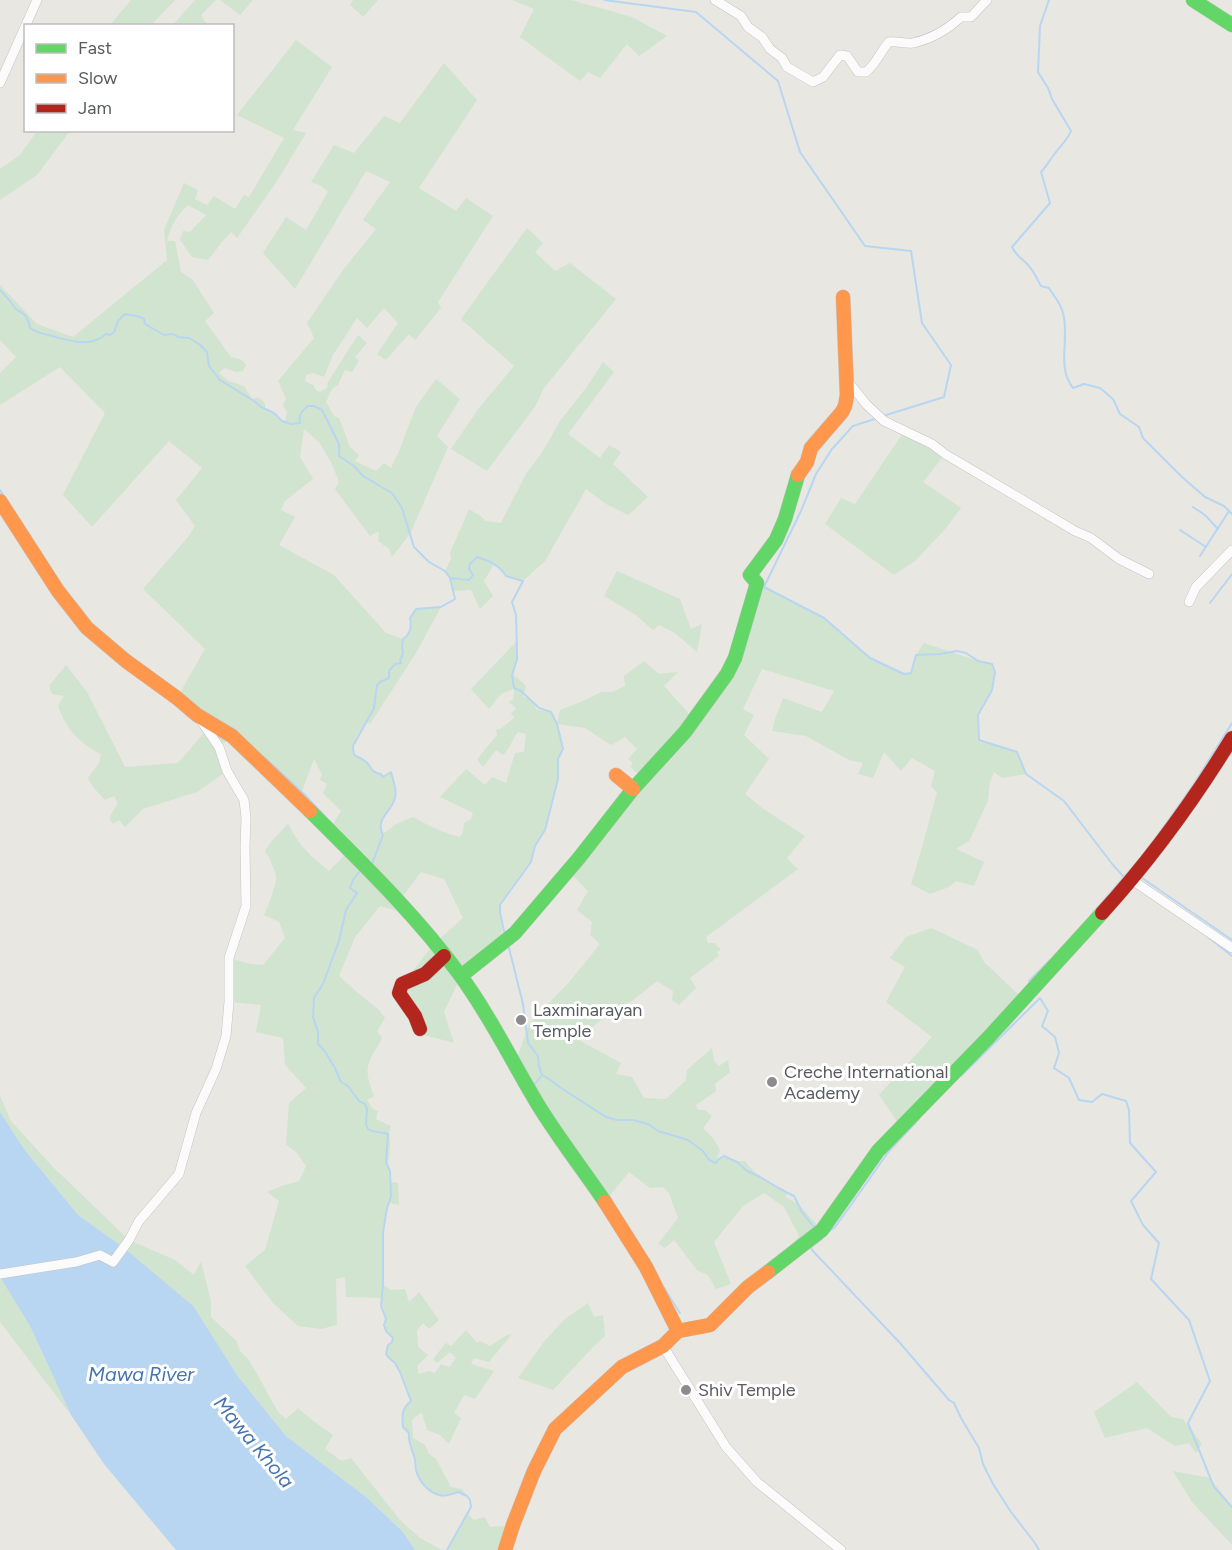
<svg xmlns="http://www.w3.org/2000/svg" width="1232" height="1550" font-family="Figtree,sans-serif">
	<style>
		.green { fill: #d1e4cf }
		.water { fill: #b8d6f1 }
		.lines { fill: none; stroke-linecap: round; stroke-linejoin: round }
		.stream { stroke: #b8d6f1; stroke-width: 2 }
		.street-casing { stroke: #c4c4c3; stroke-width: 10 }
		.fast-casing { stroke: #c4c4c2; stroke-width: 15 }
		.slow-casing { stroke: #c4c4c2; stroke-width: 15 }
		.jam-casing { stroke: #c4c4c2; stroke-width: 15 }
		.street { stroke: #fcfbfb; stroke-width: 9 }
		.fast { stroke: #63d668; stroke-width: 14 }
		.slow { stroke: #ff974d; stroke-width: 14 }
		.jam { stroke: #b3261e; stroke-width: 14 }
		.poi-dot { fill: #8b8c8e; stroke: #fff; stroke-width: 2 }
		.labels { text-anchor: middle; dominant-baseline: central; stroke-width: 6; stroke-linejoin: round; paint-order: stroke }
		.poi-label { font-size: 18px; fill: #595b60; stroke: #fff; text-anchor: start }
		.water-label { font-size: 20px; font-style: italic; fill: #4674af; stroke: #fff }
	</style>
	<rect width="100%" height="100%" fill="#e8e7e2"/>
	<g class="green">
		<path d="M131,0h44l-24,25h-41z"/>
		<path d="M195,0h21l-15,15 6,10h-34z"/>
		<path d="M220,0h33l-13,15z"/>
		<path d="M353,0h25l-15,17 -13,-12z"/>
		<path d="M512,0h59l61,17 35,19 -28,20 -12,-12 -27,34 -12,-6 -8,9 -60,-44 14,-28z"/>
		<path d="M296,40l36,27 -39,63 13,3 -29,48 -40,57 -6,-6 -9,10 -14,18 -16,-3 -12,-17 3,-9 7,1 16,-17 -18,-10c-11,10 -18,22 -21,36h8l6,31 12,8 21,33 -9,8 26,36 11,3 4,5 -3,6 -7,1 -12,-4 -5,5 9,8 16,5 8,13 6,-2 7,6v6l9,4 8,8 3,1 2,-10 -4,-7 3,-6 -8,-18 36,-43 -7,-15 36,-53 33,-41 -13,-9 27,-38 -24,-11 -71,118 -32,-36 23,-36 20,13 22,-38 -7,-6 -10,-4 23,-37 20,8 30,-37 16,7 44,-60 33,37 -58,88 37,23 10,-13 27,18 -55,86 3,6 -26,32 -6,-6 -23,26 -9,-6 21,-31 -14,-15 -17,20 -10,-10 -24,37 -9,22 -11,-4 -7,2 -1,6 8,4 3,5 4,2 7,-4 1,-6 30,-47 9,8 -12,14 4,4 -7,11 -7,-2 -7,15 -6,4 -6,13 8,14 5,2 11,29 9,8 -4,6 21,10 8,-8 7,5 8,-17 17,-44 20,-28 24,20 -23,37 11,11 -38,87 -18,23 -3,-8 -11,-8 1,-10 -9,5 -35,-47 4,-7 -7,-18 -13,-22 -15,-13 -4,28 13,22 -28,22 -4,9 14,7 -16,28 55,30 52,58 17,6c8,-5 9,-12 7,-21l6,-9 25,-2 -25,46 -46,71 -4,-2c-5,8 -17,22 -12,32 3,5 9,5 12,8 6,6 6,11 15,12l2,3 8,-5c2,8 5,17 4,25 -3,13 -20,21 -12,37l13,-10 17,-7c15,8 29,16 47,20l3,-5 1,-9 7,-4 2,-6 -33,-16 26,-28 19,16 7,-8 14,6 9,-30 9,-1 2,-18 -8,-2c-6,8 -8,16 -15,23l-7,-5 -13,17 -6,-8 20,-24 -1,-5 6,-2 12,-10 -3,-5 5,-4 -4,-5 -4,-1 5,-4 1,-10 -13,5 -12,15 -18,-20 45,-47 1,17 -3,16 12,11 -3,11 7,2 7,11 14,2 6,11 3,-13 23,-9 18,-9h11l13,-6 -1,-10 20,-15 15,13 19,-2 -14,14 30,33 33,-45 30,-91 67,35 46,40 33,16 8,-1 5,-18 8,-12 54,18 14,3 3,8 -3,18 -14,25 1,25 38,12 9,22 -24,4 -8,-6 -4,10 -2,19 -19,40 -13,8 28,13 -10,24 -18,-5 -7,6 -19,7 -19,-10c10,-30 17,-61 26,-91l-6,-7 4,-15 -23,-13 -11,13 -17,-19 -11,26 -15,-4 5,-11 -14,-3 -43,-24 -34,-5 3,-12 8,-21 39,14 12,-21 -72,-22 -19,40 11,6 -10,20 25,24 -24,35 17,14 43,28 -18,22 11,11 -92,68 2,6h7l6,7 -4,2 2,4 -29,22 6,10 -17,17 -7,-5 1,-9 -16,-10 -25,20 -15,6 -40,32 44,24 -5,11 16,3 12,21 22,1 20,-19 1,-10 25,-22 2,13 5,5 9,-6 2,12 -15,12 1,7 -20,14 2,5h7l7,6 -9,12 10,10 7,12 -3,8c12,-3 15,5 28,3 10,15 26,22 42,30l-1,6 12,7 24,26 -54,41 31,-35 -15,-29 -20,-14 -21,13 -29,36 17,42 -15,5 -8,-14 -11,-5 -23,-30 -9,8 -7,-4 20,-26 -9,-25 -6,-6 -13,1 -21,-16 -22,27 -92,-135 14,-40 41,-43 30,-37 -10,-9 2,-13 -15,-12 11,-19 -20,-20 75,-93 -13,-11 3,-4 -5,-4 9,-10 -12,-12 -14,8 -26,-17 -28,-4 6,25 -5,10v20l-13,51 -10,16 -4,16 -31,43 3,38 -42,33 -17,36 10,31 -37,-10 -15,-49 33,-41 28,-25 -19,-39 -23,-7 -22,29 13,14 -32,-9 -25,31 -16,39 19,17 21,17 6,8 -8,13 5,7c-14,26 -20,28 -8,58l-7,4 6,9 5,2 -2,8 15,7 -2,6 1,16 -2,14 2,20 8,1 1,22 -9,-2 -3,6 -4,23v53l8,5 14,-1 4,13 10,-10 20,28 -10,9 -6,-6 -6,8 1,16 10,8 -11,11 2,8 10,-3 6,2 6,-9 8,3 7,-9 -6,-6 -13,11 -4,-4 13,-16 5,3 15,-16 11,13 3,-2 10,5 17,-11 5,-1 -23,28 -15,-4 -3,6 23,7 -19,28 -11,-4 -10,18 7,5 -12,26 -9,-9 -13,-5 -5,-17 -3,1 -7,6 1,18 12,7 4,9 7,5 15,28 11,2 5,7 -9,-4 -17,3 -13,-6 -7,-8 -4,-9 -1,-9 -8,-25 1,-5 -6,-6c-1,-13 -2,-17 7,-26l-10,-29 -5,-9 -7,-6 -2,-3 2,-9 4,-3 1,-4c-12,-12 -6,-8 -8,-21 -1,-8 -4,-10 -3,-19l-36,-1 -1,-20 -9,2 1,46 -16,4 -23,-3 -25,-23 -28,-37 20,-16 14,-49 -12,-9 15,-6 17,-5 7,-15 -9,-13 -11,-9 3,-41 17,-15 -21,-23 -2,-27 -27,-6 5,-27 -32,-3v-44l21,6 13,1 22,-27 -6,-16 -15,-7c3,-5 13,-32 12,-37 0,-7 -7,-21 -11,-27l6,-9 17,-18c12,22 21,31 41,47l20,-20 -22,-23 6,-4 8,-13 -18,-18 4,-9 -7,-4 2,-6 -8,-15 -12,32 2,14 -72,-69 -13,11 8,24 -30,21 -54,17 -18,18 -6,-7 -6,4 -4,-6 9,-15 -4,-7 -9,4 -12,-13 -5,-9 11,-15 2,-9c-22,-11 -35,-25 -43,-48l6,-10 -12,-2 -3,-8 17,-21 21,27 38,75 53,-4 25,-29 -12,-24 -14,-12 28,-49 -62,-60 45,-52 7,-11 -19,-26 26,-32 -33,-27 -77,86 -29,-32 42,-82 -45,-46 -60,38v-32l16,-16 -16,-17v-55l37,39 36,13 94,-77 -3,-30 20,-47 14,7 -3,9 12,6 7,-9 21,13 9,-14 5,2 35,-59 -47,-23z"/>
		<path d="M37,131h33l-33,44 -37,25v-31l20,-14z"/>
		<path d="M527,228l16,15 -8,9 20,19 15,-8 46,36 -72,89 -8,17 -49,66 -36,-22 28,-41 35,-42 -53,-47z"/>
		<path d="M603,362l11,10 -46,62 32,24 9,-13 12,7 -8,12 35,33 -20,18 -22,-11 -20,-15 -41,72 -21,19 -18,-4 -4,-6 -8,-6 -10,17 9,15 -13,13 -9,-19 -17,1 -4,-13 -5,-7 6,-12 -1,-6 19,-44 13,8 3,4 16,2 25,-49 15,-20 19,-33 26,-33z"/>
		<path d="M905,430l40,24 -22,28 38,26 -15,20 -31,33 -21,14 -69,-51 16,-26 14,6z"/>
		<path d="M617,571l63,28 11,30 11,-5 -5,28 -22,-19 -16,-8 -6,5 -17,-15 -32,-19z"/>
		<path d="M931,928l47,22 6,12 39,37 -122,128 -22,-32 53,-58 -46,-35 19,-35 -15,-9 16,-21z"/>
		<path d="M0,1096l11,25 42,46 76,73 46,20 19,15 7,-13 10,39v16l19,18 6,5 4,11 8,8 8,13 22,40 8,7 12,-11 14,12 21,15 -8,14 17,12 9,-3 49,62 20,18 22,12h-27l-12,-18 -37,-35 -80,-61 -49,-61 -94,-111 -20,-17 -45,-32 -54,-66 -24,-37z"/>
		<path d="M0,1277l30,49 41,89 -71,-93z"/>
		<path d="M588,1303l6,14 9,-2 2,21 -12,11 -40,43 -35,-12 25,-35 22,-24z"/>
		<path d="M1137,1382l34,35 12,2 19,25 -6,9 -7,-10 -14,3 -28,-18 -42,10 -11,-26z"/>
		<path d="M1173,1471l37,7 22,29v38l-40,-43z"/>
		<path d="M471,1507l-2,8 5,5 11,-3 5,10 23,-2 -10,25h-56z"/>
	</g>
	<path class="water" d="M0,1112l24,37 54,66 45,32 70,59 44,69 49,61 80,61 37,35 12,18h-239l-72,-86 -33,-49 -41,-89 -30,-49z"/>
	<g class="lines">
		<g class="stream">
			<path d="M604,0l92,12 82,69 22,71 65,94 46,5 11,72 29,42 -7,32 -61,19"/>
			<path d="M1049,0l-9,26 -2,46 10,16 4,11 19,32c-4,10 -12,16 -18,25 -4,5 -7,11 -12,16l9,31 -38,44c5,10 9,10 16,18 6,6 9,14 13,21l8,2c5,8 12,16 14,25 7,25 -7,54 10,75l11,-4 16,4 13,11 7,15 19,13 4,11 39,39 23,20 19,9 8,8"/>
			<path d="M0,290l10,11 6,8 9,6 3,5 2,8c7,5 14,6 22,8 18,5 39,12 54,-2l4,1 4,-3 4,-11 7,-7c8,2 13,1 19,5l1,5 19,11 9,-1 5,3 11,1 10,6 8,8 2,14 11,14 34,21 7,6 13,6 8,8 9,3 9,-1c-2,-8 2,-12 8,-17h6l8,4 17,34v12l15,10 9,10 29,17 10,15 12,39 15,15 16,9 5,7 19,2 4,-5 -4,-6 1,-5 7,-7c13,4 22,8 29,19l17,5 -11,21 4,13 1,35v9l-5,16 2,13 7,3 18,17 12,4 6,12 6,25 -5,10v20l-13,51 -10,16 -4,16 -31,43v7l5,24"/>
			<path d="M878,418l-25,8 -21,23 -16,25 -15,37 -37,76 60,31 46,40 34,16 7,-1 5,-18 24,-1 17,-3 9,2 12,8 14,3 3,8 -3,18 -14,25 1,25 38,12 9,22 38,27 49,64 11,12"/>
			<path d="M0,490l5,8"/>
			<path d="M1193,507l12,8 13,14"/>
			<path d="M1180,530l26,17"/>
			<path d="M1200,556l29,-45"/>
			<path d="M1210,603l22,-29"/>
			<path d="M264,757l38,35 35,37"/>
			<path d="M1151,845l43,-61 38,-61"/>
			<path d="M372,864l11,-29c-8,-15 7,-23 11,-34 4,-9 -1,-20 -3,-29l-8,5 -2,-3c-12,-2 -8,-7 -16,-13 -8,-6 -12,-2 -12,-15l21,-38 3,-23 3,-3 9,-4v-7l6,-7 6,-1 -1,-3 3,-6 -1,-8 1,-7c8,-5 9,-12 7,-21l6,-9 25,-2 14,-8 -5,-21"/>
			<path d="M360,871l-7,9 -3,8 7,5 -11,17 -7,31 -16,43 -9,14 -1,19 5,15v12l6,6 11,18 6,14 7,4 11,15 6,3 2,5 -1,15 2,5c6,4 13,3 20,5l-2,29 4,8 1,25 -4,12 -4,24v53l-2,21 5,13 -2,6 2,6 7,7 -1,4 -4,3 -2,9 2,3 7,6 5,9 11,29c-10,9 -9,14 -8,26l6,6c-1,8 2,15 5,23 2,5 1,10 2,14 3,11 12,22 23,25 6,2 13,-1 19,-3l9,4 3,4 1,7 -24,43"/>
			<path d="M1142,878l90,62"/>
			<path d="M1092,914l48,-55"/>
			<path d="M1208,937l24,19"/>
			<path d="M508,944l15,60 5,39 10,13 1,10 3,9 7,4 12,9 45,29 11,3h16l15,4 10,7 30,9 15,11 6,9 7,3 3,-4 5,-3 13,6 10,9 13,6 20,12 14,7 8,16 10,13 3,2"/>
			<path d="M1031,984l-2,-3 21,-21"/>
			<path d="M961,1076l79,-78 8,13 -6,15 13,11 4,16 -5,15 15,10 10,22 13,2 10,-8 24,7 3,9 1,33 26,29 -25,29 12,24 16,18 -8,36 38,41 21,61 -22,42 26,64 18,20"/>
			<path d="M534,1085l8,-10"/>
			<path d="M827,1233l8,-6 11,-15 43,-61 30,-32"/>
			<path d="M822,1239l-11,8 1,3 88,93 49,57 5,3 7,15 18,30 4,16 10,20 18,28 24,31 4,7"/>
			<path d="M664,1288l16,25"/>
		</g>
		<defs>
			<g id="street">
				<path d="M715,0l26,16 7,11 14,10 8,12 12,9 5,9 26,15 10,-5 17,-22 7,1 11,16h8c12,-10 13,-19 23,-30 8,-1 16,2 24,1 18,-4 35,-14 48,-26h10l16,-17"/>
				<path d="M0,83l37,-83"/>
				<path d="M846,379l20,25 18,17 48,23 13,10 130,77 16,7 28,21 30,15"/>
				<path d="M1189,602l7,-15 36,-37"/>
				<path d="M1132,880l100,68"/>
				<path d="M0,1274l76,-12 24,-7 13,7 16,-22 10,-19 40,-47 17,-61 20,-44 10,-33 3,-34v-44l17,-52 -1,-59 1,-29 -2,-18 -17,-29 -8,-24 -19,-28"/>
				<path d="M663,1346l63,101 31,35 84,68"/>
			</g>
			<g id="fast">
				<path d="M1193,0l39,25"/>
				<path d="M310,811c52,52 106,104 150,164 31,42 53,89 80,133 20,32 44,63 65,94"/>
				<path d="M461,976l54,-43 64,-75 54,-69 52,-57 42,-58 8,-16 22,-75 -7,-8 26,-35 9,-21 13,-44"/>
				<path d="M768,1272l54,-42 56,-79 110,-113 114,-125"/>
			</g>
			<g id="slow">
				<path d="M798,475l9,-13 4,-14 31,-36 3,-6 2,-11 -4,-98"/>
				<path d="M0,501l58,90 29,37 39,33 51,37 20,17 35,21 78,75"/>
				<path d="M616,775l17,14"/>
				<path d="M605,1202l41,65 32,64"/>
				<path d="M505,1550l8,-25 21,-54 21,-42 67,-62 41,-21 15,-15 32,-6 38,-38 20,-15"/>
			</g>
			<g id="jam">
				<path d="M1102,913c50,-55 92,-113 130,-175"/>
				<path d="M420,1029l-5,-13 -16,-23 3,-9 23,-10 19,-18"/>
			</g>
		</defs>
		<use href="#street" class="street-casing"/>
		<use href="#fast" class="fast-casing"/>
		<use href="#slow" class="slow-casing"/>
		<use href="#jam" class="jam-casing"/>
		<use href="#street" class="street"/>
		<use href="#fast" class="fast"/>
		<use href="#slow" class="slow"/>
		<use href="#jam" class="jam"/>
	</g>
	<g class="poi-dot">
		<circle cx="521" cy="1020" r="6"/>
		<circle cx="772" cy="1082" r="6"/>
		<circle cx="686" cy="1390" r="6"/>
	</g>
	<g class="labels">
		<g class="poi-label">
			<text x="533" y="1010">Laxminarayan<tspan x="533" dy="21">Temple</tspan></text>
			<text x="784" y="1072">Creche International<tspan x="784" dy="21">Academy</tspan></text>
			<text x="698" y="1390">Shiv Temple</text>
		</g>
		<g class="water-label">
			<text x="141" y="1374">Mawa River</text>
			<text transform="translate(254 1442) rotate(50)">Mawa Khola</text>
		</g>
	</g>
	<rect x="24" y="24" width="210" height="108" fill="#ffffff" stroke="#bdbdbf" stroke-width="1.5"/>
	<rect x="36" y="44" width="30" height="9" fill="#63d668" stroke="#bdbdbf" stroke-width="1.5"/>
	<text x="78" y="54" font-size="18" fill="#595b60">Fast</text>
	<rect x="36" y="74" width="30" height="9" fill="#ff974d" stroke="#bdbdbf" stroke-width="1.5"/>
	<text x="78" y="84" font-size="18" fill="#595b60">Slow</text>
	<rect x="36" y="104" width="30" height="9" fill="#b3261e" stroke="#bdbdbf" stroke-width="1.5"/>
	<text x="78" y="114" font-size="18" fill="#595b60">Jam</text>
</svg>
